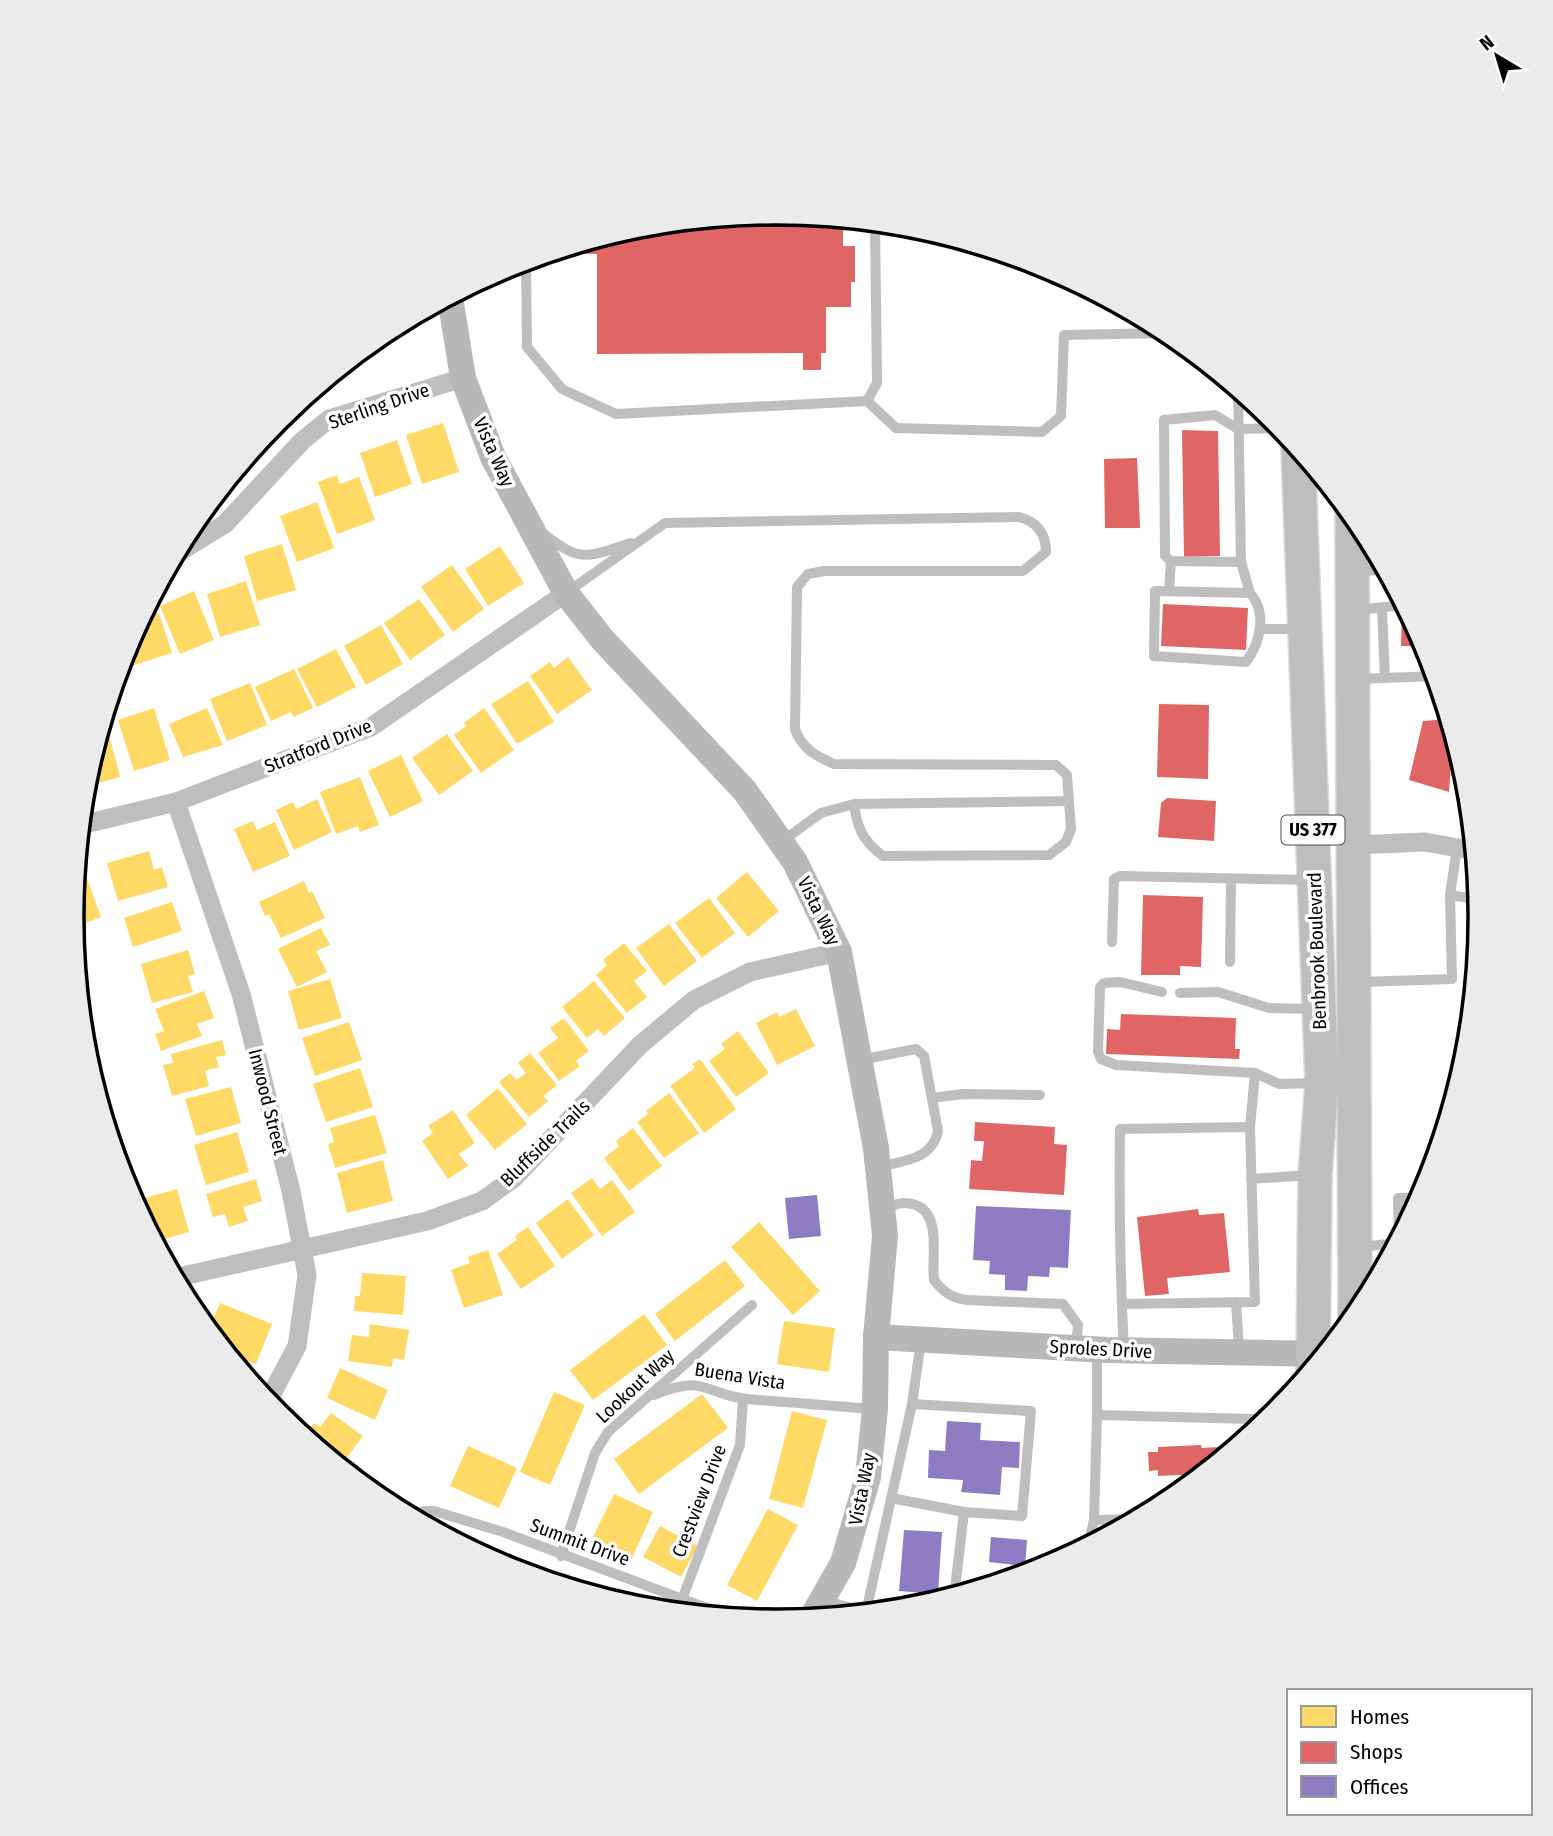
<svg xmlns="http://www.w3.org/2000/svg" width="1553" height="1836" font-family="'Fira Sans Condensed',sans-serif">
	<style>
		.homes { fill: #ffd966 }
		.shops { fill: #e06666 }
		.offices { fill: #8e7cc3 }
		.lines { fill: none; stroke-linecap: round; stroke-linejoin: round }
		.highway-casing { stroke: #dbdbdb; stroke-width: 36 }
		.lane { stroke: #bebebe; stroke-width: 10 }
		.street { stroke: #bebebe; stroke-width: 19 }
		.secondary { stroke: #b8b8b8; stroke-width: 26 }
		.highway { stroke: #bebebe; stroke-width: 33 }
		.labels { text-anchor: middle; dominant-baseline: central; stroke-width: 7; stroke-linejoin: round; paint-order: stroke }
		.shield { fill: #fff; stroke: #4c4c4c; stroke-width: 2 }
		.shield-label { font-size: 18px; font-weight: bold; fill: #000 }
		.street-label { font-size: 19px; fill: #000; stroke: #fff }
		.rim { fill: none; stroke: #000; stroke-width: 3.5 }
	</style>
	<rect width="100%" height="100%" fill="#fff"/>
	<g class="homes">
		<path d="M443,423l16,49 -37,12 -16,-49z"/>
		<path d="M397,440l15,44 -37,13 -15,-44z"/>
		<path d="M337,475l3,9 19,-7 16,43 -38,14 -19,-52z"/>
		<path d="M317,502l17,46 -37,14 -17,-46z"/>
		<path d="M282,544l14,46 -39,11 -13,-45z"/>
		<path d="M500,546l24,37 -36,23 -23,-37z"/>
		<path d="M452,565l32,44 -31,23 -32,-45z"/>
		<path d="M246,581l14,44 -40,12 -13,-43z"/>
		<path d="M194,591l20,49 -34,14 -20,-48z"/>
		<path d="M419,599l26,36 -35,25 -26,-37z"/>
		<path d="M159,613l13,40 -41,13 -5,-18 15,-30z"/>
		<path d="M381,625l22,39 -37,21 -22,-39z"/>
		<path d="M336,649l20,38 -39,20 -20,-38z"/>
		<path d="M568,657l24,33 -35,24 -27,-38 20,-14 4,6z"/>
		<path d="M294,669l19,39 -19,9 -3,-5 -20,9 -16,-34z"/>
		<path d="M528,681l26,41 -37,22 -26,-40z"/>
		<path d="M250,683l17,42 -40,16 -17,-42z"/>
		<path d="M154,708l16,52 -36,11 -16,-51z"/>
		<path d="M207,708l16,37 -40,12 -14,-33z"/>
		<path d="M484,708l30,42 -33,23 -27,-38 12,-9 -2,-3z"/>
		<path d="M109,734l11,43 -35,10 14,-50z"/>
		<path d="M447,734l26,37 -34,24 -27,-37z"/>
		<path d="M401,755l22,46 -33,16 -22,-46z"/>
		<path d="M360,777l19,48 -19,7 -2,-6 -22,8 -16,-42z"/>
		<path d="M317,799l15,33 -38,18 -18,-40 17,-8 3,7z"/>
		<path d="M253,821l4,9 18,-8 15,34 -37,16 -19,-43z"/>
		<path d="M149,851l5,19 8,-3 6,20 -50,14 -11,-38z"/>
		<path d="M747,872l32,39 -31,26 -32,-39z"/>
		<path d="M86,876l15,41 -28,11 3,-48z"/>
		<path d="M304,881l5,12 3,-2 13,27 -44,20 -12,-24 -4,2 -6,-14z"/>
		<path d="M709,898l26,35 -33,25 -27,-35z"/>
		<path d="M172,902l10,29 -49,16 -9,-29z"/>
		<path d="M669,924l28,37 -33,25 -28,-38z"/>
		<path d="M321,928l9,17 -14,6 11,21 -30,15 -19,-38z"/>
		<path d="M624,943l23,28 -13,10 13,16 -20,16 -31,-38 11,-10 -4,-5z"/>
		<path d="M188,950l7,24 -7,2 5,16 -41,11 -11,-39z"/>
		<path d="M330,979l12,39 -43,12 -11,-39z"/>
		<path d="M594,981l31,37 -21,18 -6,-7 -11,9 -25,-31z"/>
		<path d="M204,991l10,27 -17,6 5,12 -41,15 -6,-17 9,-3 -9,-22z"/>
		<path d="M796,1009l19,37 -38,19 -21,-42 21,-11 2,5z"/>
		<path d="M564,1018l25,33 -13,10 4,5 -21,15 -21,-28 20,-15 -8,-10z"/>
		<path d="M349,1022l13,38 -47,16 -13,-38z"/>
		<path d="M738,1031l31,42 -33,24 -27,-36 16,-12 -4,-5z"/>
		<path d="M222,1040l4,15 -10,2 3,10 -14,4 4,15 -37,10 -9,-31 10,-2 -2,-9z"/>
		<path d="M530,1053l27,32 -13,11 4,5 -19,16 -30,-35 11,-9 6,7 10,-7 -8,-10z"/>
		<path d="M700,1059l36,50 -32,24 -34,-47 25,-18 -3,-4z"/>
		<path d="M360,1068l13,39 -47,15 -13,-38z"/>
		<path d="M231,1087l10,36 -45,13 -11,-37z"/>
		<path d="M498,1088l29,36 -32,26 -29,-35z"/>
		<path d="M669,1093l30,40 -35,25 -27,-36 11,-8 -2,-3z"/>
		<path d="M453,1110l22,33 -16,11 9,12 -20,13 -26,-38 11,-8 -5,-7z"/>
		<path d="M375,1115l12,38 -52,15 -7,-24 6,-2 -4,-14z"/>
		<path d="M633,1128l29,38 -33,25 -25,-33 15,-12 -3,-5z"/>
		<path d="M237,1132l12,40 -43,13 -12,-40z"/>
		<path d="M383,1160l10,41 -46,12 -10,-40z"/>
		<path d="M592,1178l8,11 12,-9 23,32 -33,24 -31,-43z"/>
		<path d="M256,1179l6,22 -19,6 5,14 -19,6 -4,-13 -12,3 -7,-23z"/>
		<path d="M177,1189l12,43 -35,10 -11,-21 -6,-21z"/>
		<path d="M568,1199l26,36 -32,24 -26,-36z"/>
		<path d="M759,1222l61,69 -27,24 -62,-68z"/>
		<path d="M528,1227l27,39 -34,23 -24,-35 20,-14 -2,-4z"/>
		<path d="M488,1250l15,45 -39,13 -13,-38 19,-7 -2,-6z"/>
		<path d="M725,1260l20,26 -70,55 -20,-27z"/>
		<path d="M362,1273l44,3 -3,39 -49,-4 1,-15h5z"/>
		<path d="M220,1303l52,21 -16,40 -19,-7 -3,6 -26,-32z"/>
		<path d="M644,1314l23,31 -74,55 -23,-30z"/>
		<path d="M784,1321l51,7 -6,44 -52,-8z"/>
		<path d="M370,1324l39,6 -5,30 -11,-2 -1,9 -44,-6 4,-26 17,2z"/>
		<path d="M340,1368l48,22 -13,30 -48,-22z"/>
		<path d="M554,1392l31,13 -35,80 -30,-13z"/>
		<path d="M702,1394l26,34 -89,66 -25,-35z"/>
		<path d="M792,1411l35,9 -24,88 -34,-9z"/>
		<path d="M331,1413l32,23 -23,31 -37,-30 11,-14 6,4z"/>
		<path d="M468,1446l49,22 -18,40 -49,-22z"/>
		<path d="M614,1494l39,18 -22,48 -40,-19z"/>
		<path d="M768,1509l30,16 -41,76 -30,-16z"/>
		<path d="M660,1526l38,20 -17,31 -38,-20z"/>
	</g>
	<g class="shops">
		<path d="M777,213l66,7v26h12v36h-4v25h-25v46h-5v17h-18v-17l-206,1v-100l-45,-1 87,-26z"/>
		<path d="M1182,430l36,1 2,125 -36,1z"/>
		<path d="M1137,458l3,70h-35l-1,-69z"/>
		<path d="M1163,604l85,4 -2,42 -85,-4z"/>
		<path d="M1402,610h5l19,36h-25z"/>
		<path d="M1159,704l50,1 -1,74 -51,-2z"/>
		<path d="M1449,719l4,15 -4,58 -40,-12 14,-59z"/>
		<path d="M1167,798l49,3 -2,40 -56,-4 3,-34z"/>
		<path d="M1143,895l60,2 -2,70 -21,-1v9h-39z"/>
		<path d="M1121,1014l115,4 -1,31h5l-1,10 -133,-5 1,-25 13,1z"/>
		<path d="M975,1122l80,5 -1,17 13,1 -3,50 -95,-6 2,-29 11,1 2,-20h-10z"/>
		<path d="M1427,1170h6l-5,18h-1z"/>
		<path d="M1198,1209l1,6 25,-2 6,59 -63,6 2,16 -24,2 -8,-79z"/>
		<path d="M1201,1445l1,3 19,-1v13l-11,9 -11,1v4l-41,2v-6l-9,1 -1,-19h10v-5z"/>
	</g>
	<g class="offices">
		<path d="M817,1195l4,41 -32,3 -4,-41z"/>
		<path d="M976,1206l95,4 -3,58 -18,-1 -1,10 -21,-1 -1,15 -22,-1v-15l-16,-1 1,-13 -17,-1z"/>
		<path d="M947,1421l34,2 -1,17 40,2 -1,26 -17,-1 -2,28 -39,-3 2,-12 -35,-2 1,-28 16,1z"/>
		<path d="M904,1530l38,2 -4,62 -39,-3z"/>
		<path d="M991,1537l36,3 -2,26 -36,-4z"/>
	</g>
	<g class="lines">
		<defs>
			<g id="highway">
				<path d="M1298,448l24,635 -7,92 -2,195"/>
				<path d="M1352,514l3,804"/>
			</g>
		</defs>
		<use href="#highway" class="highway-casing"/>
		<g class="lane">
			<path d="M526,261l1,86 35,42 54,25 251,-13 10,-18 -2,-160"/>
			<path d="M1238,390l3,172 -70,-1 -6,-5 -1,-136 51,-5 23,14 43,-1"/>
			<path d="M867,401l29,27 146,4 19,-16 3,-81 105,-2"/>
			<path d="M543,533c38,31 44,24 88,10"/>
			<path d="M1241,562l9,31 -95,-2 -1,65 92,6c15,-20 21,-50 4,-69"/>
			<path d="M1356,571l30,-1"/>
			<path d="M1169,591l2,-30"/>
			<path d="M566,593l99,-70 354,-6c19,5 27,17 27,35l-23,19h-199l-16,3 -11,13 -2,142c7,20 21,27 39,35l222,1 11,10 4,54 -5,13 -17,13 -166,1c-20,-15 -26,-28 -29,-52l-33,9 -40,29"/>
			<path d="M1357,610l48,-5"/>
			<path d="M1382,610l3,68"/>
			<path d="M1260,629h42"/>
			<path d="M1357,679l79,-3"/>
			<path d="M854,804l215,-3"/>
			<path d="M1450,895l30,5"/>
			<path d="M1112,942l2,-63 6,-3 191,4"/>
			<path d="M1230,962l1,-83"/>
			<path d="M1360,982l92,-3 -2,-84 7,-47"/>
			<path d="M1162,992l-42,-10 -16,1 -4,4 -2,65 3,7 15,6 139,8 24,11 37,-1"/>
			<path d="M1180,993l38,-1 51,16 46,1"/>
			<path d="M860,1060l56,-11 8,7 14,75c-6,29 -35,30 -59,36"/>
			<path d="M932,1098l31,-4 77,1"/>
			<path d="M1250,1127l5,-54"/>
			<path d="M1251,1179l60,-4"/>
			<path d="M886,1210c10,-7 18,-9 30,-5 26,10 15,53 18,75 9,12 18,18 33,20l96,4 15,21 -2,21"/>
			<path d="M1399,1242l-1,-44h24"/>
			<path d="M1359,1247l39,-4"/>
			<path d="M1236,1302l3,47"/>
			<path d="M1122,1304l133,-2 -5,-175 -130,2c-1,74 0,147 4,221"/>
			<path d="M1097,1350v65l155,4 2,15"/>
			<path d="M654,1395c52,-22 49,-1 93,4 42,4 84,6 125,10"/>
			<path d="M912,1404l119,7 -9,105 -58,-4 -10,85"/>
			<path d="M1097,1415l-3,105 46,-1"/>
			<path d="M891,1498l73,14"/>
			<path d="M410,1518l14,-7h10l69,21 233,87"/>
			<path d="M1088,1547l6,-27"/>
			<path d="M561,1556l34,-103 13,-21 144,-127"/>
			<path d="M823,1600l46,13"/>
			<path d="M866,1612l46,-208 9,-63"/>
			<path d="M677,1613l63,-168 3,-46"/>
		</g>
		<g class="street">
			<path d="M176,554l49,-30 77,-83 27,-22 134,-41"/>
			<path d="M176,802l65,192 50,197 16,84 -10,71 -30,57"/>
			<path d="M81,825l95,-23 195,-75 195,-134"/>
			<path d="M1355,845l70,-3 50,9"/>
			<path d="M174,1278l253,-57 55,-20 32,-23 126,-133 54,-45 56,-28 89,-20"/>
		</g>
		<g class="secondary">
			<path d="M450,297l13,81 30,79 73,136 36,46 143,152 50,71 44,90 37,196 9,88 -9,101 -1,72 -7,68 -25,86 -32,56"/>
			<path d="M876,1337l231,13 219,4"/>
		</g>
		<use href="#highway" class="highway"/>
	</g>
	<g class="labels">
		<rect class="shield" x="1281.5" y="815.5" width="63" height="29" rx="5"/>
		<g class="shield-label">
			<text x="1313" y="830">US 377</text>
		</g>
		<g class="street-label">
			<text transform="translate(379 406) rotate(-19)">Sterling Drive</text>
			<text transform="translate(494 452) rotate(66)">Vista Way</text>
			<text transform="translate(318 746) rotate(-22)">Stratford Drive</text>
			<text transform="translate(819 911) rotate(64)">Vista Way</text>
			<text transform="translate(1317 951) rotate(-92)">Benbrook Boulevard</text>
			<text transform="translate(268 1102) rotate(76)">Inwood Street</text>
			<text transform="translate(545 1143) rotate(-44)">Bluffside Trails</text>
			<text transform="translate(1101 1349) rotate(3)">Sproles Drive</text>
			<text transform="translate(740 1376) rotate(9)">Buena Vista</text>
			<text transform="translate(635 1386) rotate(-43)">Lookout Way</text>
			<text transform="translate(862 1489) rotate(-79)">Vista Way</text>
			<text transform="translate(699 1501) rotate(-69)">Crestview Drive</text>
			<text transform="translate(580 1542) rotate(20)">Summit Drive</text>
		</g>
	</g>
	<path d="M0 0H1553V1836H0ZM84 917a692 692 0 1 1 1384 0a692 692 0 1 1-1384 0Z" fill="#ebebeb" fill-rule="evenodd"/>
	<path class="rim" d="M84 917a692 692 0 1 1 1384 0a692 692 0 1 1-1384 0Z"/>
	<rect x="1287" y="1689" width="245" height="126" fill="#ffffff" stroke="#999999" stroke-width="2"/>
	<rect x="1301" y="1706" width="35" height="21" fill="#ffd966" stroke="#999999" stroke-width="2"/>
	<text x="1350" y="1724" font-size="21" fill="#000000">Homes</text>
	<rect x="1301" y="1742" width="35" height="21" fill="#e06666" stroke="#999999" stroke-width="2"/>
	<text x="1350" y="1759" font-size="21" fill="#000000">Shops</text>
	<rect x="1301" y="1776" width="35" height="21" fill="#8e7cc3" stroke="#999999" stroke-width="2"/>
	<text x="1350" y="1794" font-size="21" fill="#000000">Offices</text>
	<g transform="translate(1497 56) rotate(322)" stroke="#ffffff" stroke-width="5" paint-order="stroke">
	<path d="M0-5L12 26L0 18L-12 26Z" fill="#000000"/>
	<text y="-10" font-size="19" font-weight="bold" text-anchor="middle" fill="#000000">N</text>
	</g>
</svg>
